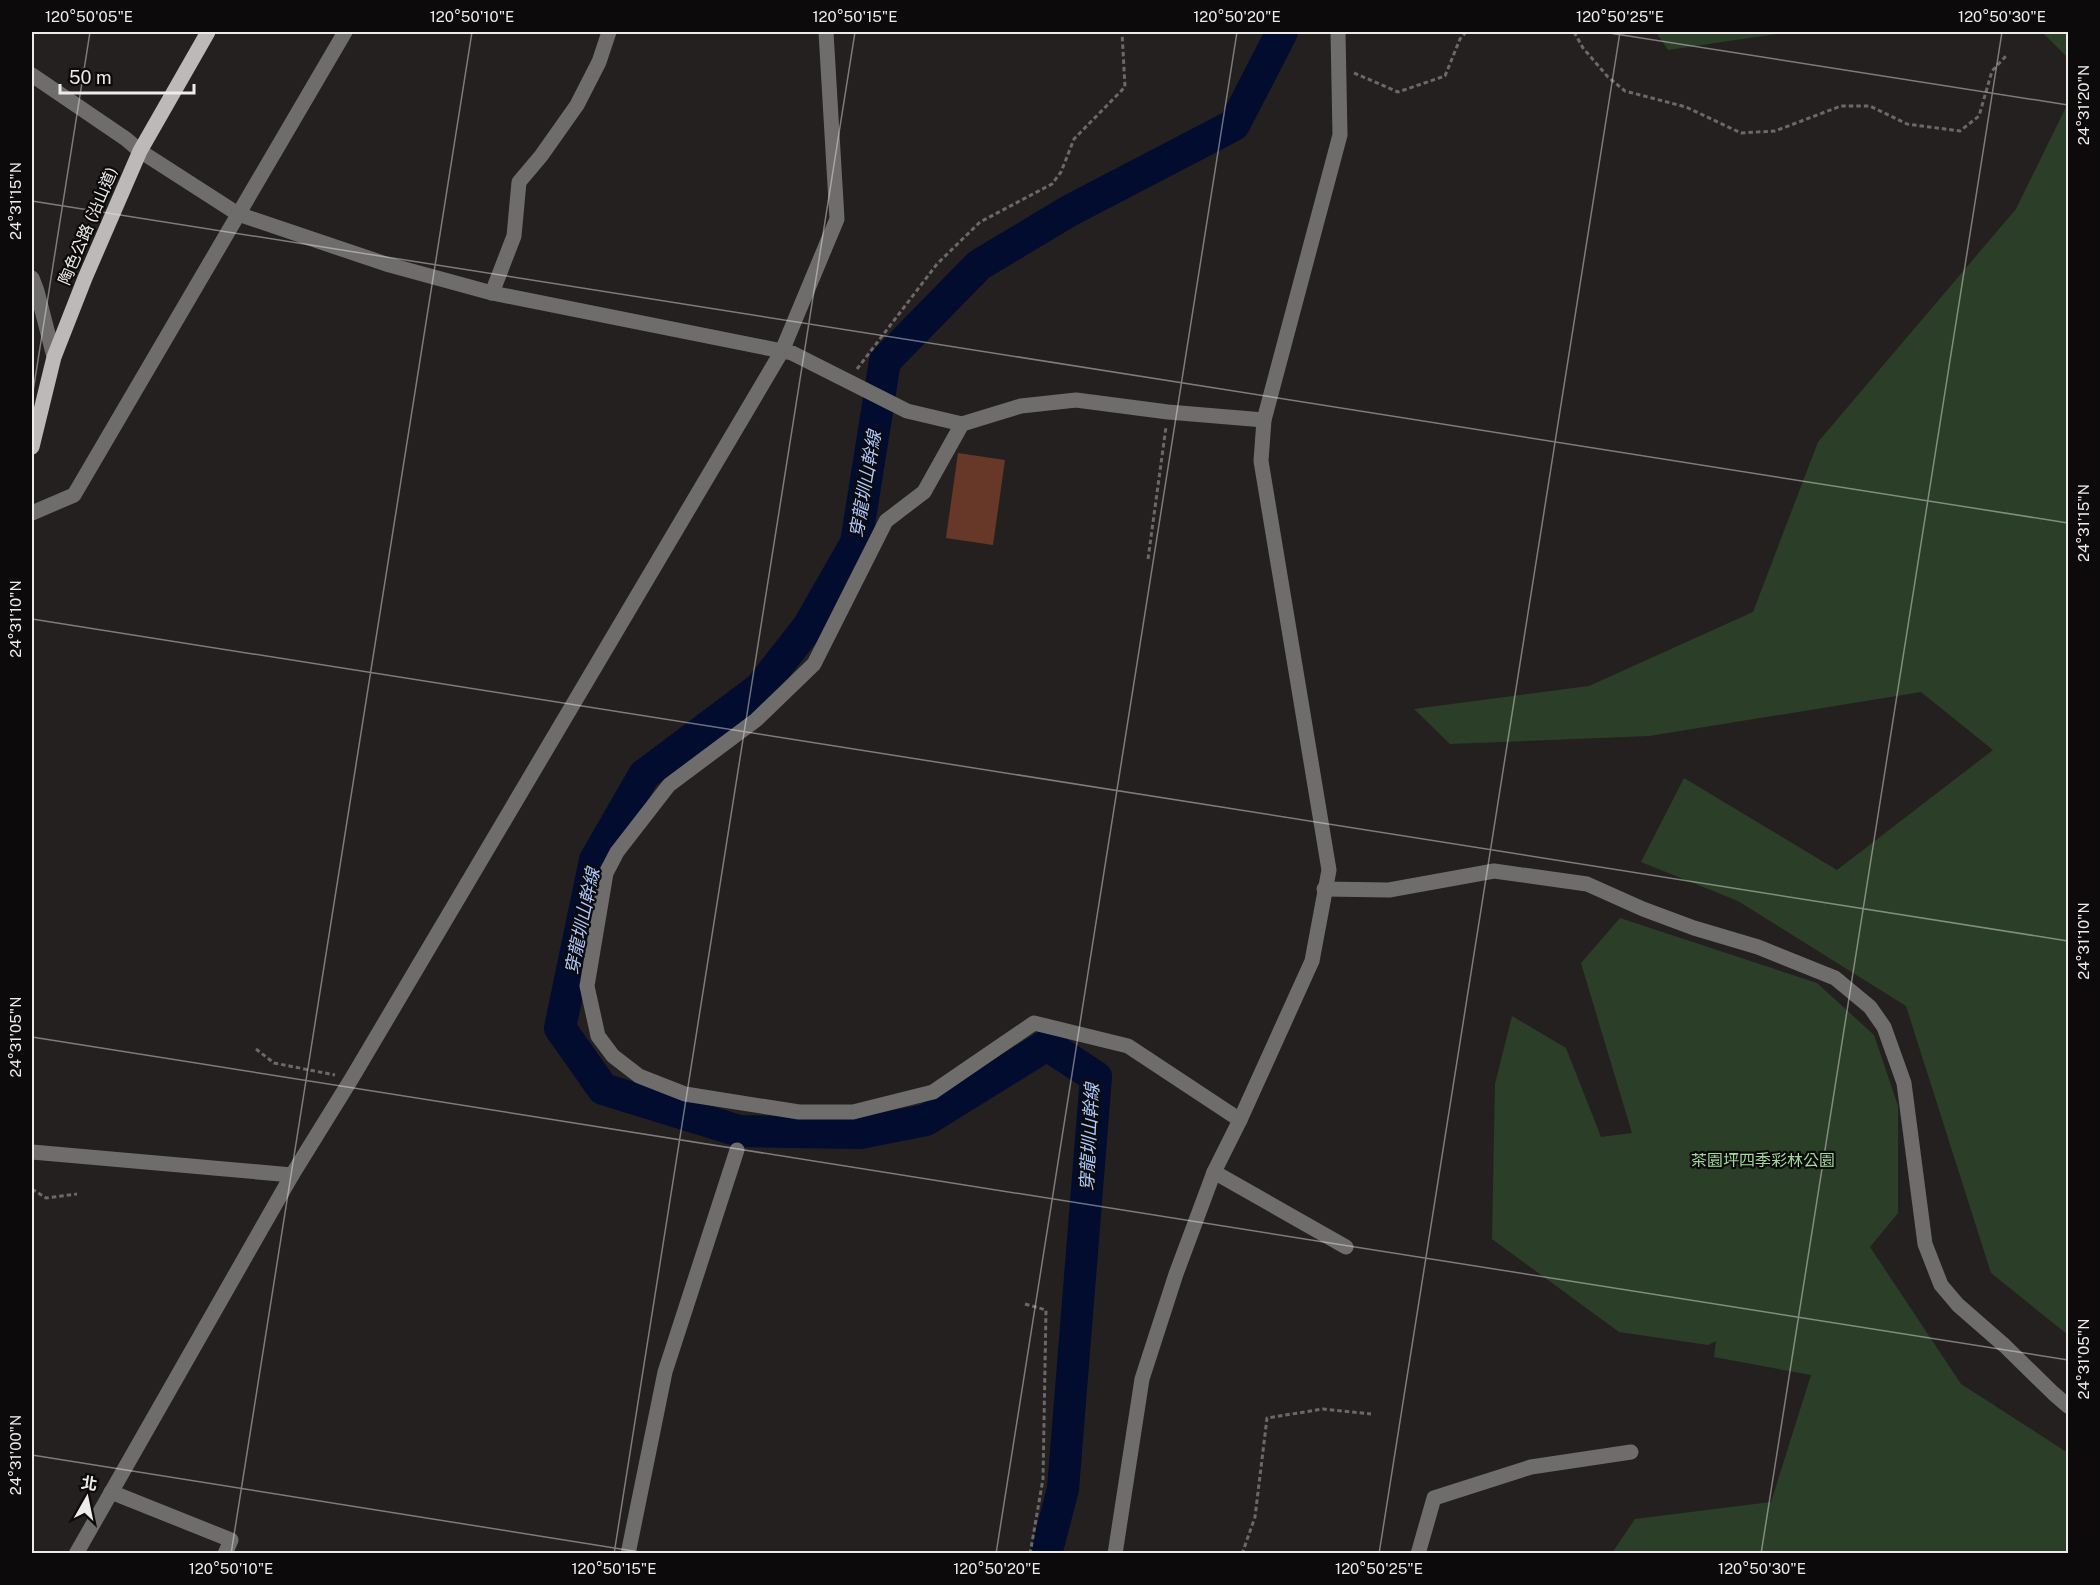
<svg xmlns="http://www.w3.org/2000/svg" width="2100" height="1585" font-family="'Public Sans','Noto Sans TC',sans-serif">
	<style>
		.green { fill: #2b3f28 }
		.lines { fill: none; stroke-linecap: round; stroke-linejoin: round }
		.river { stroke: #020c2f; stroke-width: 32 }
		.building { fill: #673827 }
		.path { stroke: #6b6867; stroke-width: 3; stroke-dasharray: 4.5 3; stroke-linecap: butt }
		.minor { stroke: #6f6c6c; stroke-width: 15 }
		.major { stroke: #beb9b9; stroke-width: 15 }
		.ticks { fill: none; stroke: #eeeceb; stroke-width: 1.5; stroke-opacity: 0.45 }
		.labels { text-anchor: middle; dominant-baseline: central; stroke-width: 4.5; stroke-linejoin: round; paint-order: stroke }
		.street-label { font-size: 16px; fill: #eeeceb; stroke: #0c0a0a }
		.park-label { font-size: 16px; fill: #a2d99b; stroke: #0c0a0a }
		.water-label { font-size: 18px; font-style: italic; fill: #adc8fe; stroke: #0c0a0a }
		.neatline { fill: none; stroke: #eeeceb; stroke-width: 2 }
		.ticks-label { font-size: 15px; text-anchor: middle; fill: #eeeceb }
	</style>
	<rect width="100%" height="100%" fill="#24201f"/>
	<g class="green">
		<path d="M1656,32h134l-122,18z"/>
		<path d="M2042,32h26v26z"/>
		<path d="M2068,103v1232l-77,-62 -85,-267 -168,-105 -97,-39 43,-84 153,92 156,-120 -72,-58 -272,44 -199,8 -36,-35 175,-23 164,-74 65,-170 198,-233z"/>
		<path d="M1620,918l197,65 57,52 24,71v107l-28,34 91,137 107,69v100h-456l23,-34 136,-17 40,-127 -97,-18 2,-16 -8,4 -89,-13 -127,-93 3,-155 17,-68 54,32 35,89 31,-4 -51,-170z"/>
	</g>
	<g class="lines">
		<path class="river" d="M1046,1554l17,-65 33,-412 -49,-32 -121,75 -66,13 -121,-2 -136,-42 -43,-61 35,-168 49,-85 116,-87 48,-61 48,-84 29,-182 94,-96 90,-54 165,-86 48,-93"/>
	</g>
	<path class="building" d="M958,453l47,7 -12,85 -47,-7z"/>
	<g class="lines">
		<g class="path">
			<path d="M1574,32l9,16 25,29 17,14 61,16 55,26 34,-2 66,-25h29l37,18 53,7 19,-15 13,-45 14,-15"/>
			<path d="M1354,73l44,19 47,-16 15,-37 6,-7"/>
			<path d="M857,369l80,-105 43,-42 72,-38 9,-12 13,-33 51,-52 -3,-55"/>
			<path d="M1148,559l18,-132"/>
			<path d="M256,1049l18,14 61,12"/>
			<path d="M32,1189l14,9 31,-4"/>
			<path d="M1025,1304l21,6 -3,169 -13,75"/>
			<path d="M1242,1554l13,-37 12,-99 56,-9 48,5"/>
		</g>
		<g class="minor">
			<path d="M32,75l94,64 14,12 98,63 148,50 106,29 300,60 115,58 55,13 59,-18 55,-6 92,12 96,8"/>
			<path d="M32,278l5,13 17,66"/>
			<path d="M492,293l22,-57 5,-54 22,-26 36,-51 22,-43 10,-30"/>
			<path d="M962,424l-38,68 -38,29 -72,143 -58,56 -87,65 -52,67 -11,21 -19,113 11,50 15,20 26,20 46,18 114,18h54l80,-20 101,-69 94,23 112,74"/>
			<path d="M32,513l42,-18 271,-463"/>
			<path d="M1324,889l65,1 105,-19 93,13 56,25 51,19 64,19 77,31 35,29 14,20 20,56 21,161 16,41 17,20 47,41 48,47 15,13"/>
			<path d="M32,1152l260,23"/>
			<path d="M1214,1172l132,75"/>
			<path d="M111,1492l120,48 -6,14"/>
			<path d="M76,1554l216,-379 60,-97 430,-727 55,-132 -11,-187"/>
			<path d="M628,1554l37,-182 72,-222"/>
			<path d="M1115,1554l27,-175 34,-105 38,-102 26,-52 72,-159 17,-91 -68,-409 3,-41 76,-285 -2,-103"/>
			<path d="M1418,1554l16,-56 97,-31 100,-15"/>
		</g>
		<path class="major" d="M32,447l22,-90 31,-79 55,-127 68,-119"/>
	</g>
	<path class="ticks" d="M1603,32l465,73M32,201l2036,322M32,398l58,-366M32,619l2036,322M32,1037l2036,323M32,1455l620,99M231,1554l241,-1522M614,1554l241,-1522M996,1554l241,-1522M1379,1554l241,-1522M1761,1554l241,-1522"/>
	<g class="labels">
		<g class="street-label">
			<text transform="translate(88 226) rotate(-67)">陶色公路 (沿山道)</text>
		</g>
		<g class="park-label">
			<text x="1763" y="1160">茶園坪四季彩林公園</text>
		</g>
		<g class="water-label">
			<text transform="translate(865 484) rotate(-80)">穿龍圳山幹線</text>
			<text transform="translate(582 921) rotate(-78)">穿龍圳山幹線</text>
			<text transform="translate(1089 1137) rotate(-87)">穿龍圳山幹線</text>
		</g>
	</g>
	<rect width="2100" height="1585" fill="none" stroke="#0c0a0a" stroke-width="66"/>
	<g transform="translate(87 1498) rotate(9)" stroke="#0c0a0a" stroke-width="4.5" paint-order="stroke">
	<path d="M0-4.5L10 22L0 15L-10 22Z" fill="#eeeceb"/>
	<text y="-9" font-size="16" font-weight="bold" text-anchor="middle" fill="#eeeceb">北</text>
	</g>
	<path d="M60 84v9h134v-9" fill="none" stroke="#eeeceb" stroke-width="3"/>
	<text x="69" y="84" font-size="18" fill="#eeeceb" stroke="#0c0a0a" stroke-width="4.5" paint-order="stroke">50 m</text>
	<rect x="33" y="33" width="2034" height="1519" class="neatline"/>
	<g class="ticks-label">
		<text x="89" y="22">120°50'05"E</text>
		<text x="472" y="22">120°50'10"E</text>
		<text x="855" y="22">120°50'15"E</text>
		<text x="1237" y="22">120°50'20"E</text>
		<text x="1620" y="22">120°50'25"E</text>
		<text x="2002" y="22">120°50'30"E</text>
		<text transform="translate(2084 105) rotate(-90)" y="5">24°31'20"N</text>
		<text transform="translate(16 201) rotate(-90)" y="5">24°31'15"N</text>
		<text transform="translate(2084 523) rotate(-90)" y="5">24°31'15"N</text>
		<text transform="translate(16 619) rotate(-90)" y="5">24°31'10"N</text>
		<text transform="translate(2084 941) rotate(-90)" y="5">24°31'10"N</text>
		<text transform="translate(16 1037) rotate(-90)" y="5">24°31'05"N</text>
		<text transform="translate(2084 1359) rotate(-90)" y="5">24°31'05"N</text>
		<text transform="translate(16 1455) rotate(-90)" y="5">24°31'00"N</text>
		<text x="231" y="1574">120°50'10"E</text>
		<text x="614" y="1574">120°50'15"E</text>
		<text x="997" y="1574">120°50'20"E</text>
		<text x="1379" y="1574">120°50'25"E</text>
		<text x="1762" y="1574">120°50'30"E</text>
	</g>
</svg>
